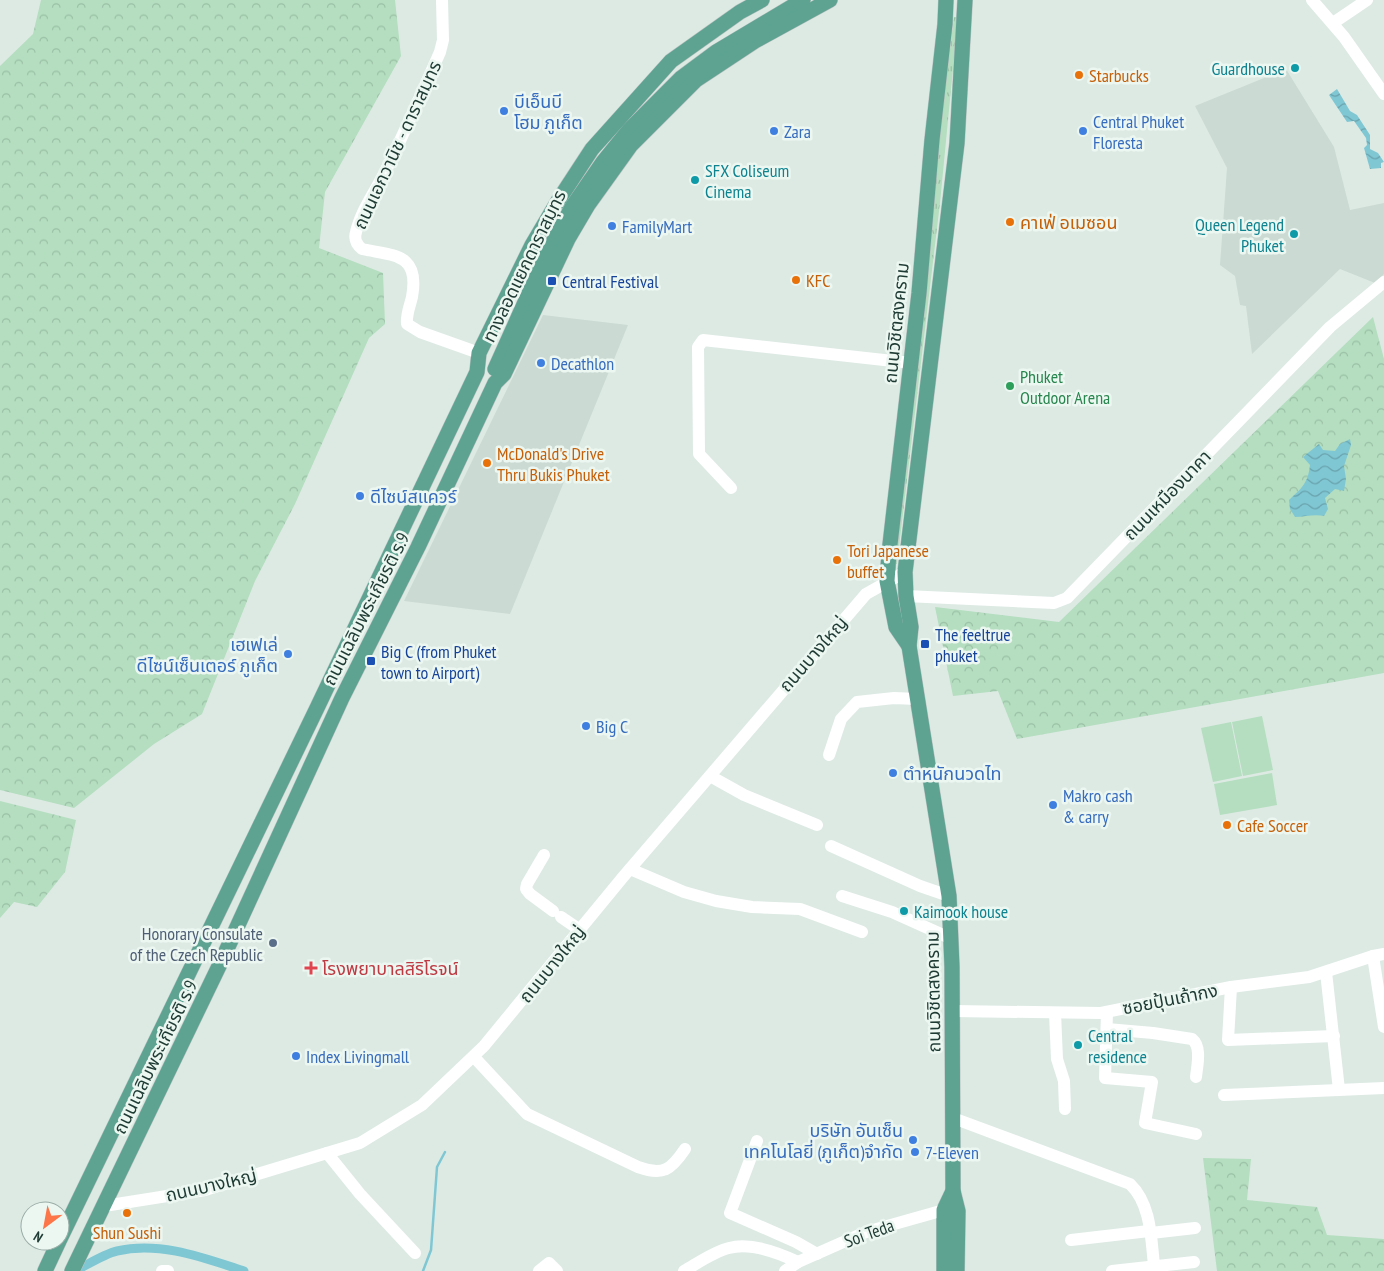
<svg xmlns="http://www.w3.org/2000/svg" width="1384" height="1271" font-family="'PT Sans Narrow','Noto Sans Thai',sans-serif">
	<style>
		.built { fill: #cbdad3 }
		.grass { fill: url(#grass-tufts) }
		.forest { fill: url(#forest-crowns) }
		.pitch { fill: #b4debf }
		.water { fill: url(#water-waves) }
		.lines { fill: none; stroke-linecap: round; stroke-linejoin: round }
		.stream { stroke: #80c7d4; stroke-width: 2.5 }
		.canal { stroke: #80c7d4; stroke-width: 9 }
		.major-casing { stroke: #bcc4c2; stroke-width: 16 }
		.minor { stroke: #fff; stroke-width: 12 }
		.major { stroke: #5ea392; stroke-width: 15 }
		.culture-dot { fill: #0f9aa8; stroke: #edf7f2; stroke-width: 2 }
		.food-dot { fill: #e8710a; stroke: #edf7f2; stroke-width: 2 }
		.shop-dot { fill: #3f7fe0; stroke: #edf7f2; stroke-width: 2 }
		.transit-dot { fill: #1a4fb4; stroke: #edf7f2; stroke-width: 2 }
		.leisure-dot { fill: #2e9e5b; stroke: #edf7f2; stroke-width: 2 }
		.service-dot { fill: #5c6f8a; stroke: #edf7f2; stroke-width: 2 }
		.health-dot { fill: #e0444e; stroke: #edf7f2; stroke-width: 2 }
		.labels { text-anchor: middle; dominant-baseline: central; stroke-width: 5; stroke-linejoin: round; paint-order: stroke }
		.culture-label { font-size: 18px; fill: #0d838f; stroke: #edf7f2; text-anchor: start }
		.food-label { font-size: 18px; fill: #c56008; stroke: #edf7f2; text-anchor: start }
		.shop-label { font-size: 18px; fill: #366cbe; stroke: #edf7f2; text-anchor: start }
		.street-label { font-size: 18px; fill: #1e3b33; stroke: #edf7f2 }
		.transit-label { font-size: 18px; fill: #164399; stroke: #edf7f2; text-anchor: start }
		.leisure-label { font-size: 18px; fill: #27864d; stroke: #edf7f2; text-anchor: start }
		.service-label { font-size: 18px; fill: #4e5e75; stroke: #edf7f2; text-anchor: end }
		.health-label { font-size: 18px; fill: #be3a42; stroke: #edf7f2; text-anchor: start }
	</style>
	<defs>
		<pattern id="grass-tufts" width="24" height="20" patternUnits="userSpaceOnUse" patternTransform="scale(1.25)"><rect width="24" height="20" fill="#b4debf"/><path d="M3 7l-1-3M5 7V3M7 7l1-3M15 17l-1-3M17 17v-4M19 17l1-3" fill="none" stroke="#9abfa5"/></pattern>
		<pattern id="forest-crowns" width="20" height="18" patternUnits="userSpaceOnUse" patternTransform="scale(1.25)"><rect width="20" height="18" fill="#b4debf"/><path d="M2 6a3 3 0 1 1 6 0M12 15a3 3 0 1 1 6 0" fill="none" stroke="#9abfa5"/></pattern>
		<pattern id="water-waves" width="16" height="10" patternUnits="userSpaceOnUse" patternTransform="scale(1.25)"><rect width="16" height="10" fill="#80c7d4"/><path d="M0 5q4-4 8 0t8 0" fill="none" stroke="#68a3ad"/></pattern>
	</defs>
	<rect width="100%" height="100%" fill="#ddeae4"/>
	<g class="built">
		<path d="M1286,69l48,78 16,63 34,-7v71l-9,9 -35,-14 -88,85 -6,-48 -6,-1 -5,-29 -15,-11 7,-97 -32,-62z"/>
		<path d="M543,315l85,10 -118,289 -106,-13z"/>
	</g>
	<path class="grass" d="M954,17h4l-18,186 -43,361h-2l29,-249 18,-201z"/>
	<g class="forest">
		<path d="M41,0h354l6,56 -76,136 -6,56 64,25 2,51 -16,14 -74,166 -40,77 -53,133 -48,30 -80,64 -74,-18v-724l33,-32z"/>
		<path d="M1373,317l11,42v314l-367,66 -19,-48 -45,5 -18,-89 124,15z"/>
		<path d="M0,801l76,19 -11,52 -28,35 -23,-5 -14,16z"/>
		<path d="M1203,1158l48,1 -4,41 70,7 10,28 57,4v32h-167z"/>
	</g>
	<g class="pitch">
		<path d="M1262,716l11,54 -30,6 -11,-54z"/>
		<path d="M1231,722l11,54 -29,6 -12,-54z"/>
		<path d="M1272,773l5,32 -57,10 -6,-31z"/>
	</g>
	<g class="water">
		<path d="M1337,89l13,22 7,4 13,20v14l8,4 6,9 -3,1v5l-11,1 -6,-21 3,-3 -1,-7 -12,-17 -7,1 -18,-27z"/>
		<path d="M1350,439l1,6 -7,21 2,13 -2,12 -9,-2 -10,9 3,11 -4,7c-10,-2 -19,1 -29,1l-5,-8 -1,-9c13,-12 19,-17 21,-35l-7,-8 16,-13 4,6 12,1 5,-7z"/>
	</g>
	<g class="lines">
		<path class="stream" d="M423,1271l8,-21 6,-83 8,-15"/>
		<path class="canal" d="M75,1271c12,-6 29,-17 42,-20 43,-10 87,7 127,20"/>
		<defs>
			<g id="major">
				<path d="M495,369l54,-120 23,-42 31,-45 26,-32 52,-52 35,-26 87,-52"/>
				<path d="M909,646l-13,-19 -9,-46 2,-28 30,-260 13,-153 13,-116 1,-24"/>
				<path d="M60,1239l257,-531 160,-336 2,-19 53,-108 26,-44 34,-52 79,-88 69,-49 22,-12"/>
				<path d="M45,1271l14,-30"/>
				<path d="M72,1271l149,-309 121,-264 76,-151 77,-164 9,-9 64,-135 20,-34 43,-60 65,-65 59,-39 75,-41"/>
				<path d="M944,1271v-61l9,-19"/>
				<path d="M957,1271l1,-60 -5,-20 -1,-224 -3,-71 -40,-250 2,-19 -5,-31 -1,-24 52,-429 8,-143"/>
			</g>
		</defs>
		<use href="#major" class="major-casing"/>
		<g class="minor">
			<path d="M442,0l1,40 -3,12c-18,41 -36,82 -56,122 -10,19 -23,37 -28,58 -2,7 0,12 6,17 32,7 58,4 50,48 -2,9 -6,17 -5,27l13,8 59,21"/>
			<path d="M1312,0l32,37 40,57"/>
			<path d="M1333,23l34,-23"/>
			<path d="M731,488l-32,-34 -1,-107 5,-7 208,23"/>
			<path d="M906,596l148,7 13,-5 263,-271 54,-45"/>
			<path d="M829,755l12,-36 16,-17 37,-4 23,1"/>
			<path d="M710,776l34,19 73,30"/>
			<path d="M831,846l89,40 29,10"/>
			<path d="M544,855l-17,29 -1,5 4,5 23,17"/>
			<path d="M630,869l54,23 32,9 36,6 48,2 62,23"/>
			<path d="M842,896l50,16 60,27"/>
			<path d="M561,917l19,13"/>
			<path d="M1373,956l11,71"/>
			<path d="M1326,972l13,118"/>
			<path d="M1231,987l-3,53 106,-4"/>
			<path d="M953,1011l148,2 130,-26 78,-10 64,-21 11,-2"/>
			<path d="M1107,1012l-2,66 47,4 -7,41 51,11"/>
			<path d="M1055,1013l2,46 7,22 1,28"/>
			<path d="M1107,1029l46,4 39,6c10,8 5,27 4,38"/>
			<path d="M474,1057l53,57 111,53c25,9 33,3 47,-18"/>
			<path d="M1224,1095l160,-7"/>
			<path d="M953,1118l177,66c21,20 21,54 24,81"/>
			<path d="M757,1141l-27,72 66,29 21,12"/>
			<path d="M327,1153l33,41 55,59"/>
			<path d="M104,1206l101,-16 155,-47 62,-38 62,-59 139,-169 243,-283 39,-22"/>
			<path d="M1151,1233l44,-5"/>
			<path d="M1071,1240l78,-9"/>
			<path d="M162,1271h6"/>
			<path d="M539,1271l10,-8 8,8"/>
			<path d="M684,1271c14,-8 29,-19 45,-23 22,-6 50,5 69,14"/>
			<path d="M785,1271l13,-9 68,-30 78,-22h9"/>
			<path d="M1112,1271l82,-9"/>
		</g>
		<use href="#major" class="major"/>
	</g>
	<g class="culture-dot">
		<circle cx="1295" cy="68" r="5"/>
		<circle cx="695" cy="180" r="5"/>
		<circle cx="1294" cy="234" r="5"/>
		<circle cx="904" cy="911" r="5"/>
		<circle cx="1078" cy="1045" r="5"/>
	</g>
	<g class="food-dot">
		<circle cx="1079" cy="75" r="5"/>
		<circle cx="1010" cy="222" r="5"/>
		<circle cx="796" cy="280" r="5"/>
		<circle cx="487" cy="463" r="5"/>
		<circle cx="837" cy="560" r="5"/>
		<circle cx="1227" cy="825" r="5"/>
		<circle cx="127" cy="1213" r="5"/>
	</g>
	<g class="shop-dot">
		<circle cx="504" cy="111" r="5"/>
		<circle cx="774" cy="131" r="5"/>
		<circle cx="1083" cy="131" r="5"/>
		<circle cx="612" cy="226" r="5"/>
		<circle cx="541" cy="363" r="5"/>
		<circle cx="360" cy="496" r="5"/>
		<circle cx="288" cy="654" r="5"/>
		<circle cx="586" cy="726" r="5"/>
		<circle cx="893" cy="773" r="5"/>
		<circle cx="1053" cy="805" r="5"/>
		<circle cx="296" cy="1056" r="5"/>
		<circle cx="913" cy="1140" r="5"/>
		<circle cx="915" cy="1152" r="5"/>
	</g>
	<g class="transit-dot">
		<rect x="547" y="276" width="10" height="10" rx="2.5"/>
		<rect x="920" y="639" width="10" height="10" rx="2.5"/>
		<rect x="366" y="656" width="10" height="10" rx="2.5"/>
	</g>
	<circle class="leisure-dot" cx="1010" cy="386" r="5"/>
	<circle class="service-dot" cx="273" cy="943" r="5"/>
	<path class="health-dot" d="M308.5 960.5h5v5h5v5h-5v5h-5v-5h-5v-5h5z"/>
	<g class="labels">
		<g class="culture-label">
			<text x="1285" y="68" text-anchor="end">Guardhouse</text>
			<text x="705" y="170">SFX Coliseum<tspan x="705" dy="21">Cinema</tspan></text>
			<text x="1284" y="224" text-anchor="end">Queen Legend<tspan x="1284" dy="21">Phuket</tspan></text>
			<text x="914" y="911">Kaimook house</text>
			<text x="1088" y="1035">Central<tspan x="1088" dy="21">residence</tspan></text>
		</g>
		<g class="food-label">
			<text x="1089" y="75">Starbucks</text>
			<text x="1020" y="222">คาเฟ่ อเมซอน</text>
			<text x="806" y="280">KFC</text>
			<text x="497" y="453">McDonald's Drive<tspan x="497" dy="21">Thru Bukis Phuket</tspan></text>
			<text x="847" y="550">Tori Japanese<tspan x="847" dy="21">buffet</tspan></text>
			<text x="1237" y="825">Cafe Soccer</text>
			<text x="127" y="1232" text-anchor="middle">Shun Sushi</text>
		</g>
		<g class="shop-label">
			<text x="514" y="101">บีเอ็นบี<tspan x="514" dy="21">โฮม ภูเก็ต</tspan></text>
			<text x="1093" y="121">Central Phuket<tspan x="1093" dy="21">Floresta</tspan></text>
			<text x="784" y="131">Zara</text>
			<text x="622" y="226">FamilyMart</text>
			<text x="551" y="363">Decathlon</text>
			<text x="370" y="496">ดีไซน์สแควร์</text>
			<text x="278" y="644" text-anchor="end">เฮเฟเล่<tspan x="278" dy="21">ดีไซน์เซ็นเตอร์ ภูเก็ต</tspan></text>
			<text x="596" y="726">Big C</text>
			<text x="903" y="773">ตำหนักนวดไท</text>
			<text x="1063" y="795">Makro cash<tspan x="1063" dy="21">&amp; carry</tspan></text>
			<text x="306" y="1056">Index Livingmall</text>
			<text x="903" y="1130" text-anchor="end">บริษัท อันเซ็น<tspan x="903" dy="21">เทคโนโลยี่ (ภูเก็ต)จำกัด</tspan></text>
			<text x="925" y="1152">7-Eleven</text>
		</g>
		<g class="street-label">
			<text transform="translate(397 145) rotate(-65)">ถนนเอกวานิช - ดาราสมุทร</text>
			<text transform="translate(524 266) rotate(-64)">ทางลอดแยกดาราสมุทร</text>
			<text transform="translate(896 323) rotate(-84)">ถนนวิชิตสงคราม</text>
			<text transform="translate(1167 495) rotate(-46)">ถนนเหมืองนาคา</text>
			<text transform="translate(366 609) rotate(-63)">ถนนเฉลิมพระเกียรติ ร.9</text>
			<text transform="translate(813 654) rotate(-49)">ถนนบางใหญ่</text>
			<text transform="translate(552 964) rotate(-51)">ถนนบางใหญ่</text>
			<text transform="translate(933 992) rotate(-91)">ถนนวิชิตสงคราม</text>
			<text transform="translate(1170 999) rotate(-11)">ซอยปุ้นเถ้ากง</text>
			<text transform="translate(155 1057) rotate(-64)">ถนนเฉลิมพระเกียรติ ร.9</text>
			<text transform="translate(211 1185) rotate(-13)">ถนนบางใหญ่</text>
			<text transform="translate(869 1233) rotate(-20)">Soi Teda</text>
		</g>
		<g class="transit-label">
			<text x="562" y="281">Central Festival</text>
			<text x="935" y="634">The feeltrue<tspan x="935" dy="21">phuket</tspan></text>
			<text x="381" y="651">Big C (from Phuket<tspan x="381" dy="21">town to Airport)</tspan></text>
		</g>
		<g class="leisure-label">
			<text x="1020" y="376">Phuket<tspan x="1020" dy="21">Outdoor Arena</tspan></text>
		</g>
		<g class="service-label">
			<text x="263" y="933">Honorary Consulate<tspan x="263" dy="21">of the Czech Republic</tspan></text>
		</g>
		<g class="health-label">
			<text x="322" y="968">โรงพยาบาลสิริโรจน์</text>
		</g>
	</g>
	<g transform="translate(45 1226) rotate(212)"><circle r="24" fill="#edf7f2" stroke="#9aaca6"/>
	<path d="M0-4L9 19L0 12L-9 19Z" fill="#fc764a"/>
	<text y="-8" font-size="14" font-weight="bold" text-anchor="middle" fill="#1e3b33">N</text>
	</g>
</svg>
